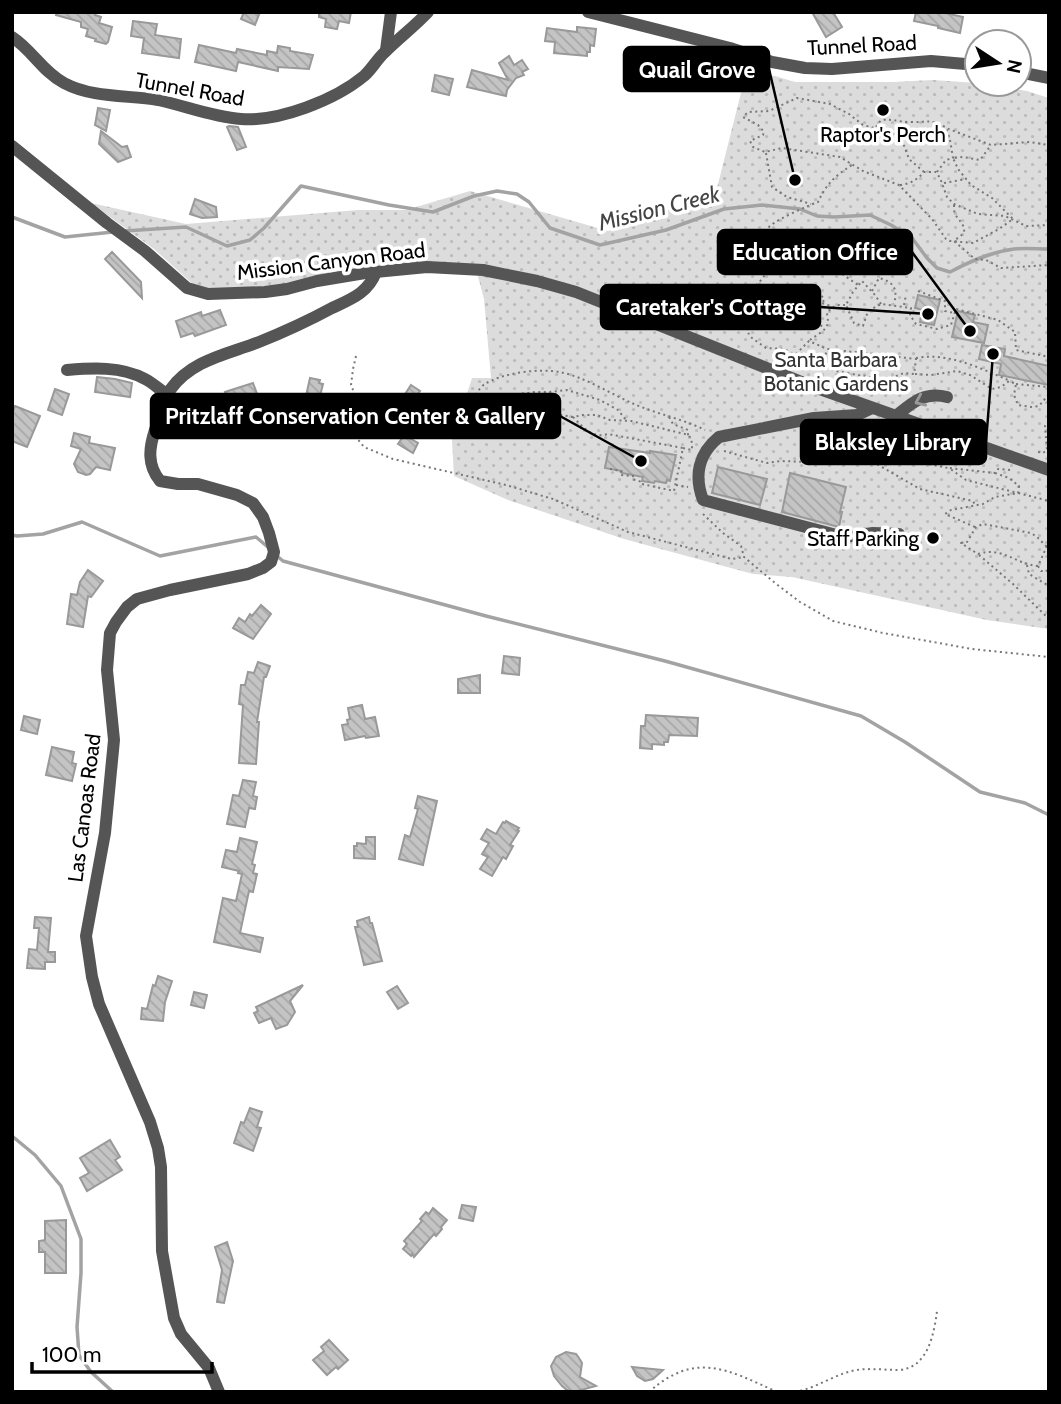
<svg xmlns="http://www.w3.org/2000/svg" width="1061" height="1404" font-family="Cabin,sans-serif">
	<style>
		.garden { fill: url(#garden-dots) }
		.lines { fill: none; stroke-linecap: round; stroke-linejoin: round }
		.stream { stroke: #a3a3a3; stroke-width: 3.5 }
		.building { fill: url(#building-back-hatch); stroke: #999; stroke-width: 2 }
		.path { stroke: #777; stroke-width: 2; stroke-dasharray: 2 3.5; stroke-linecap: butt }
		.minor { stroke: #555; stroke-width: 12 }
		.oneway { stroke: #999 }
		.poi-dot { fill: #000; stroke: #fff; stroke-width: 2.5 }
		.labels { text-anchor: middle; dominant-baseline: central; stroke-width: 7; stroke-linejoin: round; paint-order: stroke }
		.street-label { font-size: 21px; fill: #000; stroke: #fff }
		.poi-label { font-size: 21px; fill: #000; stroke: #fff }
		.park-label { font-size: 21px; fill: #333; stroke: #fff }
		.water-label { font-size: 23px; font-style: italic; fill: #444; stroke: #fff }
		.leader { fill: none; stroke: #000; stroke-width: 2.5 }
		.callout-dot { fill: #000; stroke: #fff; stroke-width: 2.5 }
		.callout { fill: #000; stroke: #000; stroke-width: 2.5 }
		.callout-label { font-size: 23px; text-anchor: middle; font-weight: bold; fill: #fff }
	</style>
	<defs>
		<pattern id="garden-dots" width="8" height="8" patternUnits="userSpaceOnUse" patternTransform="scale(1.75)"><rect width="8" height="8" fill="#dcdcdc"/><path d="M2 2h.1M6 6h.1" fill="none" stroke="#bbb" stroke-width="1.8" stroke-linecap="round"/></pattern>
		<pattern id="building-back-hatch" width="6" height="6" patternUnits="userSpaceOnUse" patternTransform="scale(1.75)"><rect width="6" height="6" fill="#c4c4c4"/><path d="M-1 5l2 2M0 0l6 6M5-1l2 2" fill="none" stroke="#a7a7a7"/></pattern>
	</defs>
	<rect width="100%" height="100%" fill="#fff"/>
	<path class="garden" d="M746,73l29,3 20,6h98l40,-2 44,3 50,8 22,7v531l-62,-9 -195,-43 -39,-3 -129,-35 -116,-39 -54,-24 -2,-36 20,-62h19l-7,-79 -9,-34 -150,14 -109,13 -21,-6 -41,-37 -63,-46 95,21 172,-14h48l64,-19 138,40 61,-22 45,-9z"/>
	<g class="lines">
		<g class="stream">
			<path d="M12,217l53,20 48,-5"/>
			<path d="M124,231l62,-4 41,19 23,-6 14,-12 37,-42 88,19 44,7 41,-16 23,-5 20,3 12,8 21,26 50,17 66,-15 58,-21 38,-4 38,4 17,7 17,1 36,-2 21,10 21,13 15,20 10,10 13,4c21,-11 41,-20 64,-23 12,-1 23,0 35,0"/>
			<path d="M12,535l5,1 26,-2 39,-12 78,34 96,-19 13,11"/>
			<path d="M277,556l6,5 203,55 179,45 196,55 44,26 75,50 45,11 24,12"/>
			<path d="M12,1136l23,19 26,31 20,53v34l-4,54 2,28 12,17 22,20"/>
		</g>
	</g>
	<g class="building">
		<path d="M57,12h39l-1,3 6,2 -2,6 13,4 -4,15 -2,2 -11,-3 1,-2 -10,-3 2,-7 -7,-2v-5l-25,-7z"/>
		<path d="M244,12h16l-5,13 -14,-6z"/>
		<path d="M319,12h32l-2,11 -10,-2 -2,8 -12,-2 1,-8 -7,-2z"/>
		<path d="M812,12h21l9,15 -16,10z"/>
		<path d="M916,12h25l22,5 -3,16 -22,-5v-2l-24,-5z"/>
		<path d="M133,21l24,3 -2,11 26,4 -2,19 -37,-5 2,-15 -13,-2z"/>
		<path d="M577,27l19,2 -2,17 -4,-1v7h-3v4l-33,-3 1,-11 -10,-1 2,-13 30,4z"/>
		<path d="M199,45l37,8 1,-4 30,6v-4l10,2 1,-7 12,2v3l23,4 -4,14 -31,-2v4l-40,-9 -2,9 -41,-9z"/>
		<path d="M509,56l5,9 8,-5 6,9 -6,3 2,3 -8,3 -9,12 -1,6 -39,-9 5,-17 36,10 -9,-17z"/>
		<path d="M435,75l18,4 -4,16 -17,-4z"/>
		<path d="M98,108l12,2 -4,21 -11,-6z"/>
		<path d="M229,126l9,1 8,20 -9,3 -10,-23z"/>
		<path d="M101,131l21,16 5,-1 4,11 -13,5 -19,-18z"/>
		<path d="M195,199l21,8 1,10 -15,1 -12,-4z"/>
		<path d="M112,252l29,30 1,16 -37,-39z"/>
		<path d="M918,295l22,5 -6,25 -14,-3 3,-12 -8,-2z"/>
		<path d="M220,310l6,15 -31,11 -2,-3 -12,4 -5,-16 25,-9 1,4z"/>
		<path d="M958,311l17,4 -2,7 15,3 -4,18 -32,-6z"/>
		<path d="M982,345l23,4 -1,7 45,10v19l-50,-10 2,-11 -22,-5z"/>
		<path d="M97,377l18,2 17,4 -2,14 -35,-5z"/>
		<path d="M310,378l10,2 -1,3 4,1 -4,16 -13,-4z"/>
		<path d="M253,383l7,19 -28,10 -7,-20z"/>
		<path d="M411,385l9,6 -4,5 8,6 -10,15 -6,-3 -9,15 -9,-6 13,-19 -3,-2z"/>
		<path d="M55,389l14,5 -7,21 -14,-5z"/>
		<path d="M15,406l25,10 -13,31 -15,-6v-28z"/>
		<path d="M74,433l16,4 -1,6 26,5 -5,22 -14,-3 -6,7 -4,1 -8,-3 -4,-8 7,-15 -10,-3z"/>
		<path d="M404,435l14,8 -5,10 -15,-9z"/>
		<path d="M609,447l41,6v-2l26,4 -6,26 -3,-1 -1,3 -11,-2 -1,2 -12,-2 1,-4 -21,-4v-2l-17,-3z"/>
		<path d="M718,467l49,12 -7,26 -48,-12z"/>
		<path d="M790,473l56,14 -6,25h2l-3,15 -57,-15z"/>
		<path d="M88,570l15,11 -12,16 -3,-1 -5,31 -16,-3 4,-30 6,1 3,-13z"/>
		<path d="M261,605l10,9 -18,25 -20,-11 6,-10 6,4 5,-8 2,2z"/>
		<path d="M504,656l16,2 -1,17 -17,-2z"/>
		<path d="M258,662l12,4 -4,11h-2l-7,45h2l-3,42 -17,-1 4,-58 -4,-1 2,-19h4l3,-13 6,1z"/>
		<path d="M480,675v18h-22v-14z"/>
		<path d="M362,705l3,14 10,-2 4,19 -13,2 -1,-2 -20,4 -3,-15 6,-1 -1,-4 3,-1 -2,-11z"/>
		<path d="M646,715l52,3 -1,18 -28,-1 -1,7h-4v3l-12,-1v5l-12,-1 1,-22h4z"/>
		<path d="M24,716l16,4 -3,14 -16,-4z"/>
		<path d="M52,747l22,5 -2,11 4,1 -4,17 -26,-6z"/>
		<path d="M243,780l13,2 -3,14 4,1 -2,12 -6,-1 -4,19 -18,-3 6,-29 6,1z"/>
		<path d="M418,796l19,5 -14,64 -24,-6 6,-24 5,2 8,-28 -3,-1z"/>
		<path d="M506,821l13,7 -2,2 2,1 -9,14 3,1 -7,13 -3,-2 -11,19 -12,-7 8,-12 -6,-3 7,-11 -8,-4 6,-10 9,5 7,-12 2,1z"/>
		<path d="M366,837h9v22l-21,-1v-12h3v-3l9,1z"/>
		<path d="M240,838l17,4 -5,22 3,1 -2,8 4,1 -4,18 -4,-1 -9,42 23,5 -3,14 -46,-10 9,-44 13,3 6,-27 -4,-1 1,-2 -17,-4 4,-17 11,2z"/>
		<path d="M35,917l16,1 -3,34h7v10h-10v7l-18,-1 2,-19 8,1 2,-22h-5z"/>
		<path d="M369,917l1,6h2l10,38 -18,4 -9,-38h3l-1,-6z"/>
		<path d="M158,976l14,5 -7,21 -2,19 -22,-2 1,-11 5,1 6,-24 2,1z"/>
		<path d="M303,985l-13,16 5,11 -8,13 -11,4 -5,-11 -12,5 -5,-10 4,-2 -2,-4z"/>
		<path d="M397,986l11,17 -10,6 -11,-17z"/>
		<path d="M194,992l13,3 -3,13 -13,-3z"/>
		<path d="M250,1108l12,4 -5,15 4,1 -8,23 -19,-8 7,-21 3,1z"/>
		<path d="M110,1140l10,17 -5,3 7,10 -35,21 -7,-13 9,-5 -9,-15z"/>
		<path d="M462,1205l14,2 -3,14 -14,-3z"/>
		<path d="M433,1208l14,12 -6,7 1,2 -6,7 -2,-2 -20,23 -2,-3 -1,2 -8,-7 4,-5 -3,-3 18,-20 -2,-2 6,-7 3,2z"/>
		<path d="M66,1220v53h-21v-21h-6v-11l6,-1v-19z"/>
		<path d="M227,1242l6,19 -9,42 -7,-1 5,-32 -7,-23z"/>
		<path d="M329,1340l19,20 -10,9 -2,-2 -9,8 -14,-15 11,-9 -3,-4z"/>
		<path d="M566,1352l10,2 3,4 3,5 -2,14 16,9 -22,6 -7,-2 -5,-4 -8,-10 -3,-10 5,-9z"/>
		<path d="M632,1367l31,3 -10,9 -8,2 -8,-5z"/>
	</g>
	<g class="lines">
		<g class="path">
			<path d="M876,127l5,-7c13,-1 18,2 30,2 14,1 19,-4 34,5"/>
			<path d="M766,153l6,34 15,10 24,7"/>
			<path d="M924,172l-15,-13 -7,-19 -9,-7 -30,-8 -14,-11 -19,-10 -33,-6 -28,13 -21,1 -5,5 15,8 6,7 -1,3 -13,6 3,6 12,5 17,-4 58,9 23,14 36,14 33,34 14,20 4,2 23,2 26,-14 14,-10 -21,-21 -21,-13 -13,-16 -5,-11 10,-1 17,3 11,-15"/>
			<path d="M937,172l9,-12 7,-2 -3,-18 -4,-12 45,17 38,-3 20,3"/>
			<path d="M944,183l22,-4"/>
			<path d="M900,185c10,-1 17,-5 24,-13h12l4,6 7,19 7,7 24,10 27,2 21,10 23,-1"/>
			<path d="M954,205c0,3 0,6 1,9 4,7 10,10 9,19l-10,8 21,18 11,1 15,8 48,-3"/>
			<path d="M773,251l-8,-8c0,-6 0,-12 5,-17 8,-7 37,-20 48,-24 9,-19 17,-26 34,-37"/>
			<path d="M872,291l7,-13c15,4 19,11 15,26"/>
			<path d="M918,291l27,10v10l9,2"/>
			<path d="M783,299c2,-2 5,-7 8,-9 10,-5 26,2 33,8l-1,5"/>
			<path d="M796,303c8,9 18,19 29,25"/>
			<path d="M881,304l-6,-9 -13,-14 -9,11 -7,13 8,18 9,3 5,-15 13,-7 30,4 -1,7 6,9 21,5 14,-4 5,-16 42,11 17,12 1,18 33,7"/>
			<path d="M904,305l2,-10"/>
			<path d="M743,306l9,1 7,-4h10l8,-3 18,2 15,-4 23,9 6,-2h6"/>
			<path d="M810,340c6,-5 17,-9 18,-18 0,-3 -1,-6 -1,-10l5,-4"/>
			<path d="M796,354l13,-13 18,8 89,10 -2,15 -10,-1 -13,5 -11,1 -44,-8 -35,-13 -17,-9 -18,-1 -14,-10 -3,-3 -6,-21v-14l19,-21 9,-13 2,-15 33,-13 13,12 16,19 23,16"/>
			<path d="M356,356l-3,13 -2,16 5,12 -4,35 12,15 29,12 113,26 47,14 75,33 104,27 12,-2"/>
			<path d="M916,358c31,-6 64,10 92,22"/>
			<path d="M822,365l5,-15"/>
			<path d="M915,374l16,1 26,-4 13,4 22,14 9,-2 8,-6 7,3 -2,11 4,10 13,2 8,-1 10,-12"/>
			<path d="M1016,384l33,3"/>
			<path d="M573,417l-11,-2 -11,6h-4l-11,-9 -11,4 -9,-1 -14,3h-17l-10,8h-13c2,-10 14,-37 23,-42 17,-11 54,-16 74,-12 24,4 52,22 75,32 23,10 49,15 71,26"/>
			<path d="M669,417l4,7 15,6v6"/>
			<path d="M500,418l2,-14 7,-9 26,-3h15l17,-2 33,10 18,10 8,10"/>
			<path d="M724,451l43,12 14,-2 26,1 77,-9 15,5 49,10"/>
			<path d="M1038,452l5,1 4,-3 -2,-24 4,-5"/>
			<path d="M863,456l57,33 53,12 2,4"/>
			<path d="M610,469l11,2 -1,4 13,1 -1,3 10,3v2l32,7 9,-43 -75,-14c-16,5 -25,-7 -35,-17l10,-2h14l13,5 21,1 54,13 5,3 2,6v7l-9,-2"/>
			<path d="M995,473l14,5 10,8 -1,7 -52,-13 -17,-12 46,5 3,-4 13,1"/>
			<path d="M676,485l12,2"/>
			<path d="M703,514l20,19 18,13 3,11 31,26 25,19 33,19 50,12 89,16 77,8"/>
			<path d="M975,527l-30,-13 6,-4 32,-6 12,-7 23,-4 31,8"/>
			<path d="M1047,546l-9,20c-23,-2 -36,-20 -60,-12l-17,-11 6,-1 9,-15 7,-3 48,9 6,4 9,9h3"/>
			<path d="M979,555l34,29 36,35"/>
			<path d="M1027,565l2,9 20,12"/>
			<path d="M1038,566l3,5h8"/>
			<path d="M649,1392c46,-41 78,-23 128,0"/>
			<path d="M795,1392c22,-4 40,-18 61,-22 15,-2 29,0 43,0 29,-2 35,-36 38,-59"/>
		</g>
		<g class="minor">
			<path d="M588,12l142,36 42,14 33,6 27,1 99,-8 46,4"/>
			<path d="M12,37c20,13 31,35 52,46 28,15 63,12 94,17 28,6 54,17 83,19 38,3 94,-19 123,-43 8,-7 13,-17 21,-24 14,-14 30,-26 43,-40"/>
			<path d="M386,50l5,-38"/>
			<path d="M1019,72l30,6"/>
			<path d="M12,146l95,77 38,28 42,37 21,6 57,-2 22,-3 30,-8 48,-8 62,-6 56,3 54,11 39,11 238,95 235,83"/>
			<path d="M67,370c25,-2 54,-4 78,9 8,4 15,11 23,16"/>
			<path d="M872,408l-15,7 -43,3 -95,19c-21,17 -25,39 -16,63l141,37 29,-4 26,1"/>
			<path d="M896,416c16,-13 28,-25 51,-19"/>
			<path d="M219,1392l-10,-24 -28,-34 -7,-16 -12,-67 -1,-84 -3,-19 -8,-26 -51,-118 -7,-27 -6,-41 19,-103 9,-93 -7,-70 3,-37 6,-11 11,-15 10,-8 33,-9 78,-16 15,-6 8,-6 3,-10 -5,-19 -6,-16 -10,-14 -16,-8 -39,-11h-20l-18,-3c-13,-16 -11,-33 -5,-51 4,-13 8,-29 15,-40 21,-30 58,-36 89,-48 25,-10 49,-21 73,-34 19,-9 36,-15 44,-36"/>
		</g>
	</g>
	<defs><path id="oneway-chevron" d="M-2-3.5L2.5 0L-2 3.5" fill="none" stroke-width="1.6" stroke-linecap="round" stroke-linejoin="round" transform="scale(1.75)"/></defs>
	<use class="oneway" href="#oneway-chevron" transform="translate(920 401) rotate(156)"/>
	<g class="poi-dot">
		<circle cx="883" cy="110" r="7"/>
		<circle cx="933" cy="538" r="7"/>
	</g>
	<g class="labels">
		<g class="street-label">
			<text transform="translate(862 45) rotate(-3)">Tunnel Road</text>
			<text transform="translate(190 89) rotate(10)">Tunnel Road</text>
			<text transform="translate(331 261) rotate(-7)">Mission Canyon Road</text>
			<text transform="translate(84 808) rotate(-83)">Las Canoas Road</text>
		</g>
		<g class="poi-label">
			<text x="883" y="134">Raptor's Perch</text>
			<text x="919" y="538" text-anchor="end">Staff Parking</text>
		</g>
		<g class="park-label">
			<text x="836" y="359">Santa Barbara<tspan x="836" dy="24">Botanic Gardens</tspan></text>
		</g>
		<g class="water-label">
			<text transform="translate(659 208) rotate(-14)">Mission Creek</text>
		</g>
	</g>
	<path class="leader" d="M795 180L769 69M970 331L912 252M928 314L820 307M641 461L560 416M993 354L986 442"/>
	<g class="callout-dot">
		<circle cx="795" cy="180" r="7"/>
		<circle cx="970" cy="331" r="7"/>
		<circle cx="928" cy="314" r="7"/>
		<circle cx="641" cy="461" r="7"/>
		<circle cx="993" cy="354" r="7"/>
	</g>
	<g class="callout">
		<rect x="624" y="47" width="145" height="44" rx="7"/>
		<rect x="718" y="230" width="194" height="44" rx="7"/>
		<rect x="601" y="285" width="219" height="44" rx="7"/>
		<rect x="151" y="394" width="409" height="44" rx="7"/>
		<rect x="801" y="420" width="185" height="44" rx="7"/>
	</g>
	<g class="callout-label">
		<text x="697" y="78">Quail Grove</text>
		<text x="815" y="260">Education Office</text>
		<text x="711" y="315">Caretaker's Cottage</text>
		<text x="355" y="424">Pritzlaff Conservation Center &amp; Gallery</text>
		<text x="893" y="450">Blaksley Library</text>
	</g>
	<rect width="1061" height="1404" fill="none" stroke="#000000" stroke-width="28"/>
	<g transform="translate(998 63) rotate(102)"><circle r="33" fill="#ffffff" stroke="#999999" stroke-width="2"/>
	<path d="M0-5L12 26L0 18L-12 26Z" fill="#000000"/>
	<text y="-10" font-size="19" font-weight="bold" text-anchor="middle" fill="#000000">N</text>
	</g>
	<path d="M32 1362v10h180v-10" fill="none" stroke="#000000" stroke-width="3.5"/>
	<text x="42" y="1362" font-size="21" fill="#000000" stroke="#ffffff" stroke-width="5" paint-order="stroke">100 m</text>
</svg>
